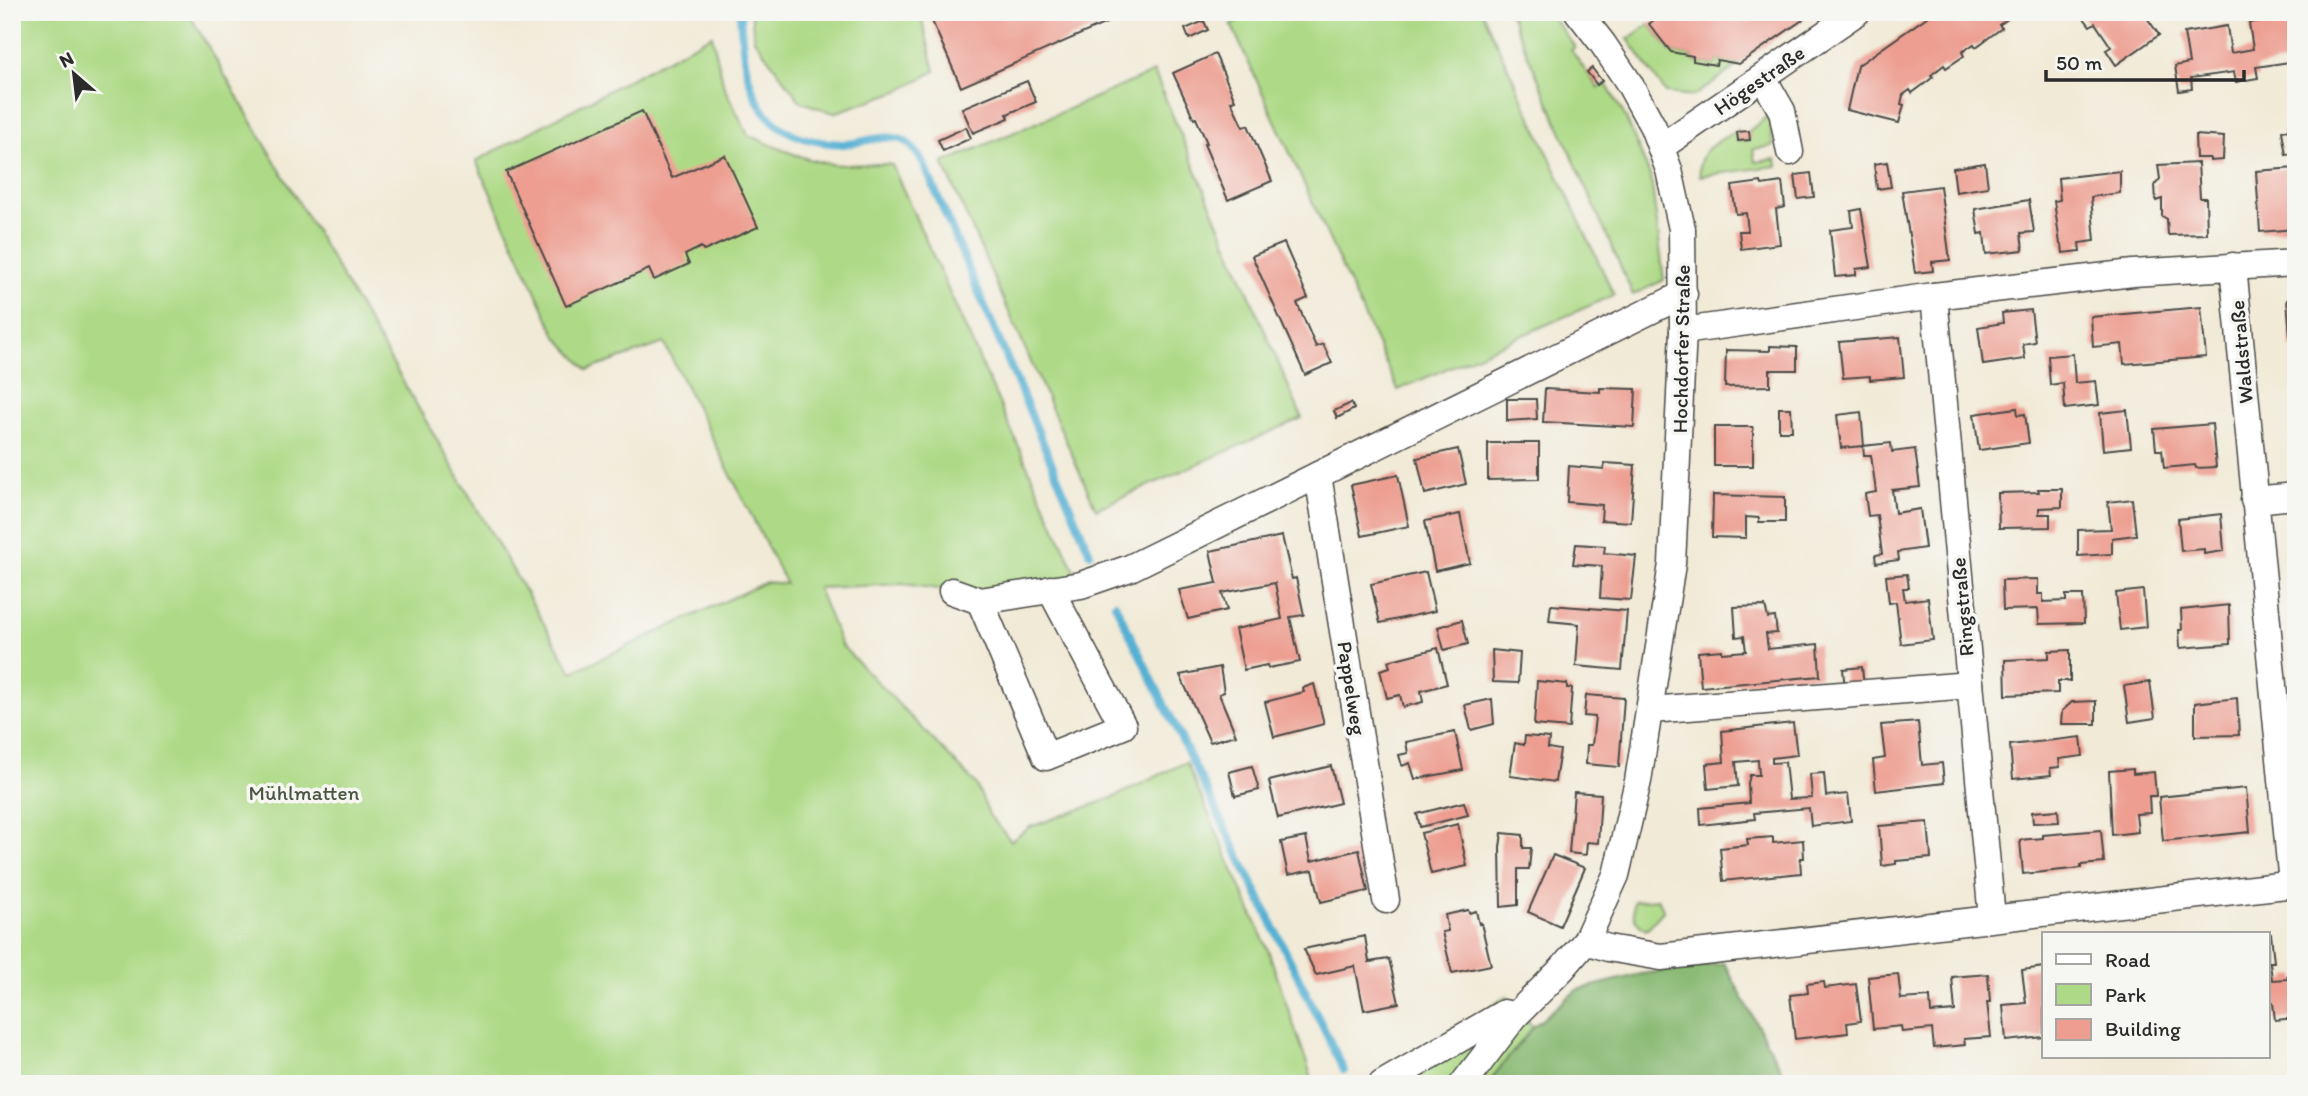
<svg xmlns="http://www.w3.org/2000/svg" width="2308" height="1096" font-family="Itim,sans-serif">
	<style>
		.green { fill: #aeda87; stroke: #6c8259; stroke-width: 2 }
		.forest { fill: #8aba74; stroke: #5a7250; stroke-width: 2 }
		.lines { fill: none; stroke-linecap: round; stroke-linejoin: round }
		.stream { stroke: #55b0d3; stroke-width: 8 }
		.building { fill: #ed9e91 }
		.minor-casing { stroke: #494845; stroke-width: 29 }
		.minor { stroke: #fff; stroke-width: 26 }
		.labels { text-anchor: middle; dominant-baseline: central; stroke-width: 7; stroke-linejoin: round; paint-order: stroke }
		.street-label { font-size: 21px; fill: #2b2b2b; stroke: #f6f6f2 }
		.park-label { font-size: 21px; fill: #4c5742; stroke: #f6f6f2 }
	</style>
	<rect width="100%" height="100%" fill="#f6f6f2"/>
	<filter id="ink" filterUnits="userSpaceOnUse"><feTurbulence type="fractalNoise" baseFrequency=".0143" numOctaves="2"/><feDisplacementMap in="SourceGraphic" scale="14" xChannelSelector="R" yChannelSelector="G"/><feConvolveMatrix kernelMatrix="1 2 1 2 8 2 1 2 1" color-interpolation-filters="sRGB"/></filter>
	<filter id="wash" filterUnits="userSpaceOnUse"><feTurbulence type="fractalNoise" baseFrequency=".00686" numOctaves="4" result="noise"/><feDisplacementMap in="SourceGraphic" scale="28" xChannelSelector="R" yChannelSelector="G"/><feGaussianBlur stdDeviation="1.57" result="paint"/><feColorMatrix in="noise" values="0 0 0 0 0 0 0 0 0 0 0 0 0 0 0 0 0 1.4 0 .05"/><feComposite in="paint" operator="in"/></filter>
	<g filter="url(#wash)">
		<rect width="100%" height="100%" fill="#f1ead7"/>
		<g class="green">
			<path d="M12,12h176l384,660 194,-90 20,2 -122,-241 -76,27 -32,-34 -80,-175 236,-126 12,52 24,48c26,11 55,25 83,29 21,3 40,-2 61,1l189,420 -129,6 -48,-7 -86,4 23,57 135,139 13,31 22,26 19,-14 82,-29 74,-36 82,188 46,134h-1302z"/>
			<path d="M751,12h169l15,59 -34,19 -67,23 -33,-11 -47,-63z"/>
			<path d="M1257,12h225l132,283 -216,95 -167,-366z"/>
			<path d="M1509,12h39l27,35 -4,3 27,38 8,-4 19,32 26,62 13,102 -31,15z"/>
			<path d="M1649,24l22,28 22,4v5l22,4 2,-5 22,4 -1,1 -44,31 -28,-3 -38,-54z"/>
			<path d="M1154,72l148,346 -206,91 -153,-346z"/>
			<path d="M1769,115l4,31 -20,3 2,13 21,-3 1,7 -77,10c-4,-28 16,-32 37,-46l1,11 11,-1v-9z"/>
			<path d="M1658,899l6,11 -18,20c-11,-7 -15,-16 -12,-29z"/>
			<path d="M1507,996l26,31 -46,57h-123z"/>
		</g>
		<path class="forest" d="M1724,963l65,121h-302l46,-57 44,-37 64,-16z"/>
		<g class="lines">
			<g class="stream">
				<path d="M740,12c4,74 15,130 103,132 19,0 50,-15 67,1 5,5 9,12 13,17l167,391"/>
				<path d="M1115,604l229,466"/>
			</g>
		</g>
		<g id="blocks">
			<g class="building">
				<path d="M928,12h203l-170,75z"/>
				<path d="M1663,12h48l16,4 6,-4h81l-75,52 -22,-4 -1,5 -23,-4v-5l-22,-4 -22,-28z"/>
				<path d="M1934,12h84l-19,13 3,3 -26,19 -2,-3 -12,8 2,4 -18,12 -2,-3 -13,10 2,2 -6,5 -15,11 -2,-3 -7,5 -2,9 3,1 -5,18 -52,-13 10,-44z"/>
				<path d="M2083,12h60l16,23 -43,30 -10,-15 5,-3 -16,-24 -5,3 -9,-12z"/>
				<path d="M2292,16l4,45 -40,6 2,11 -12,2 -10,2 -2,-10 -43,6 1,11 -13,2 -4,-25 14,-3 -5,-30 43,-7 4,27 22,-4 -4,-26z"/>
				<path d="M1204,21l4,9 -19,9 -4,-10z"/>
				<path d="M1215,54l20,46 -4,1 12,26 5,-2 24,56 -44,19 -24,-56 3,-1 -11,-25 -2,1 -21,-46z"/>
				<path d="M1592,68l10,13 -5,4 -10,-13z"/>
				<path d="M1027,81l9,21 -29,12 2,4 -36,15 -11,-25z"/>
				<path d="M642,111l30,67 53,-23 33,72 -54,24 -3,-4 -16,8 4,9 -35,16 -5,-11 -83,37 -60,-134z"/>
				<path d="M966,127l5,11 -28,13 -5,-11z"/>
				<path d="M2296,129v24l-10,2 -4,-24z"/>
				<path d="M1749,131l1,9 -12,1 -1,-9z"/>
				<path d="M2195,135l29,2 -1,23 -13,1v-3h-14z"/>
				<path d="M1887,162l4,25 -14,2 -3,-25z"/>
				<path d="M1985,163l3,24 -32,5 -3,-24z"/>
				<path d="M2198,163l2,35h6l1,36 -39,1 -1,-16 -5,-3v-17l-6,2 -1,-16 5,-6 -2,-14z"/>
				<path d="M2296,168v61l-36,3 -4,-61z"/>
				<path d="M2120,171v22l-29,4 4,44 -16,2 1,8 -17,2 -1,-8 -2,-1 -6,-43 6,-1 -2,-22z"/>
				<path d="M1811,173l3,24 -16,2 -3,-24z"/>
				<path d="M1761,182l1,3 20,-3 3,25 -9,2 4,35 -39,5 -2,-18h9l-2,-18 -10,1 -4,-28z"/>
				<path d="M1940,186l10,74 -18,2 1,9 -18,2 -13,-82z"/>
				<path d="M2029,200l5,32 -13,1 2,17 -37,4 -2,-21 -5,1 -4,-25z"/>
				<path d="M1861,209l10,58 -15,2v6l-21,2 -5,-47 23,-3 -2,-16z"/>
				<path d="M1284,243l24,55 -11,5 19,44 7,-3 9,19 -27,12 -53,-119z"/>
				<path d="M2296,299v49h-5l-4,-48z"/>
				<path d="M2201,307l5,50 -82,7 -2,-20 -29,3 -2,-30z"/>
				<path d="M2031,310l4,32 -12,2 2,15 -42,6 -5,-38 25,-4 -1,-10z"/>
				<path d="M1900,337l4,40 -34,3v-4l-27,2 -4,-36z"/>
				<path d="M1770,346l27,1v23h-27v16l-45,1 1,-37 44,1z"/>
				<path d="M2073,354l2,29 21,-2 3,24 -34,4 -2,-26 -13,2 -2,-29z"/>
				<path d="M1600,388l36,1 -2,38 -91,-5 2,-33 55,3z"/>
				<path d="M1507,399h29l1,20 -30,2z"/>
				<path d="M1351,403l3,6 -17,9 -3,-7z"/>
				<path d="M1779,408h12l1,23h-13z"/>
				<path d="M2017,408l1,7 7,-1 4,29 -50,7 -5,-36z"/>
				<path d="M2127,410l4,37 -28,3 -3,-37z"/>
				<path d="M1861,412l3,34 -23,2 -4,-33z"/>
				<path d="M2212,424l4,43 -20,1 -1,-3 -31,3 -2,-18h-6l-2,-21z"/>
				<rect x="1714" y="427" width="39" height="39"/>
				<path d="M1488,443h51v36l-51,1z"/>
				<path d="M1891,443l1,9 23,-3 5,38 -28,3 3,23 25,-4 5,39 -27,4 1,8 -23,3 -1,-8 7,-1 -5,-39 -9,1 -3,-22 11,-2 -5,-37h-7l-1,-9z"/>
				<path d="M1458,449l8,35 -41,10 -8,-36z"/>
				<path d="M1605,463l30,2 -4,57 -30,-2 1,-15 -35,-3 2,-36 35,3z"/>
				<path d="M1398,475l11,51 -47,10 -11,-51z"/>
				<path d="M2038,489h24v18l-23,1v6h11v13l-51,1 -1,-35 41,-1z"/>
				<path d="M1713,495l72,2v25h-26v-4l-13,-1v21l-34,-1z"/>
				<path d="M2132,499l4,36 -24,3v16l-34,2v-26l33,-1 -3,-27z"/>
				<path d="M1460,514l10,49 -35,8 -10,-50z"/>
				<path d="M2221,514l3,37 -20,3v-5l-23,2 -3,-32z"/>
				<path d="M1282,536l10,43 4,-1 8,37 -14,2 10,45 -32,6 -1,-3 -23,5 -9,-41 47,-10 -7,-36 -53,10 5,17 -39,9 -9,-29 38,-7 -7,-32z"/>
				<path d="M1576,544l29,2 -1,7 32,3 -5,44 -31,-2 2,-32 -29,-2z"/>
				<path d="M1426,572l9,39 -55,12 -9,-39z"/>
				<path d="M1907,574l2,14h-6l2,13 23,-3 5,42 -32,4 -5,-42 -7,1 -3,-27z"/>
				<path d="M2038,579v15h5v8l23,-1v-6h17l1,28 -45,1 -1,-15 -35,1 -1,-30z"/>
				<path d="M2143,590l3,37 -26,3 -4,-37z"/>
				<path d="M1551,605l76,6 -5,59 -46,-4 3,-42 -30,-3z"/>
				<path d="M2229,605l1,39 -50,4 -1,-18h3l-1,-20z"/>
				<path d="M1765,606l3,12 7,-1 2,16 -11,1 2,15 50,-5 2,32 -119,11 -3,-35 24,-2v3l24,-2 -2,-15 -8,1 -2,-30z"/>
				<path d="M1462,620l6,24 -24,6 -6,-23z"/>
				<path d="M1438,648l9,36 -26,7 2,11 -20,5 -3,-12 -13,3 -7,-28 10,-3 -2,-6z"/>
				<path d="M1492,650l28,3 -2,30 -25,-1z"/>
				<path d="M2070,650v31h-12v12l-52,2 -1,-35 44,-2v-7z"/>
				<path d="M1220,667l4,25 -5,2 17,41 -26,7 -30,-67z"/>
				<path d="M1862,667l2,20 -19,2 -2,-20z"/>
				<path d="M1537,681l30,3v4h5l-3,40 -35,-3z"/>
				<path d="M2150,682l5,36 -26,4 -5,-36z"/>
				<path d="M1314,684l10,40 -50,13 -9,-35 39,-10 -1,-4z"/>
				<path d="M1586,695l38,3 -5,69 -33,-3 1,-19h5l3,-28 -11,-1z"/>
				<path d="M2237,698l2,37 -44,1v-33z"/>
				<path d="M1492,699l2,25 -23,6 -6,-25z"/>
				<path d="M2096,701v23h-35l1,-13 10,-9z"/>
				<path d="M1918,722l4,43 20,-2 2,20 -68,8 -3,-31 12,-2 -4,-33z"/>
				<path d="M1793,723l4,32 -25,3v5l13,-1 4,37 23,-1 -2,-24 14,-1 2,23 22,-2 3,27 -40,5 -2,-18 -55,5 1,6 -54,6 -1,-17 49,-5 -1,-20 2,-8h9l-1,-15 -22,2 2,24 -30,3 -2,-25 18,-2 -2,-31z"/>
				<path d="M1455,732l8,38 -48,9 -5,-16 -8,3 -3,-11 9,-2 -2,-11z"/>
				<path d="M1525,736l24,2 -1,10 12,2 -5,32 -45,-6 5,-33 9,2z"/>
				<path d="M2081,737l2,19 -24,3 1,8 -10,1 1,7 -38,4 -3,-34z"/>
				<path d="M1252,766l7,24 -24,6 -6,-24z"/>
				<path d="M1331,766l9,37 -62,15 -9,-37z"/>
				<path d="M2133,769v5l21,-2 2,24h-7l1,17 -14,1 2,18 -26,3 -3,-64z"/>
				<path d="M2246,788l4,44 -87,9 -4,-44z"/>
				<path d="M1574,792l27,2 -3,49 -11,-1 -1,13 -17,-2z"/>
				<path d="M1464,802l4,13 -48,12 -3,-13z"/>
				<path d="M2058,810l1,12 -26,1 -1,-11z"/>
				<path d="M1928,822l3,36 -35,3v3l-14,2 -3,-40z"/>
				<path d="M1458,824l9,42 -36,8 -10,-41z"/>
				<path d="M2101,830l3,33 -23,2v3l-58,6 -3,-34 23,-2v-3z"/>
				<path d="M1502,833l21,2v13h8l-2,21h-11v36l-17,2 -1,-60z"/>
				<path d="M1306,837l5,24 48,-11 9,41 -47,11 -8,-32 -25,5 -7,-33z"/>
				<path d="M1773,837v6l30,-3 1,18h-4l1,15 -78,8 -3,-33 28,-3 -1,-6z"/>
				<path d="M1553,855l32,13 -25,58 -32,-14z"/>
				<path d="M1468,910l1,3 7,-2 3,13 2,-1 10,42 -39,8 -10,-41 6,-1 -3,-16z"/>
				<path d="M2268,934h3l3,28h-4l2,18 16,-1 -1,-3 9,-1v43l-21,2 -2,-17h-5z"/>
				<path d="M1365,936l4,26 20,-3 10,44 -35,7 -9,-44 -39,9 -12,-26z"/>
				<path d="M2044,967v70l-38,4 -3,-36 23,-2 -4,-33z"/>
				<path d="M1898,974l3,25 29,-2 1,16 24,-2 -3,-34 36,-3 2,28h-3l4,35 -27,2 1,6 -31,3 -2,-19 -30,3 -1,-6 -28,3 -5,-52z"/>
				<path d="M1824,982l1,6 31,-4 5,37 -14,2 1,10 -53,6 -5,-44 18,-2 -1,-9z"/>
			</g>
		</g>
	</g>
	<g filter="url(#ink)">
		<use href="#blocks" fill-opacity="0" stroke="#494845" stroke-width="2"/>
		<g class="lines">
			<defs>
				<g id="minor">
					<path d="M1763,78l19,33 8,41"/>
					<path d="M1661,147l196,-135"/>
					<path d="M2233,266l59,618"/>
					<path d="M1934,296l58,622"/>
					<path d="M1683,331l251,-35 199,-23 163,-10"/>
					<path d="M1318,475l68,425"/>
					<path d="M2254,500l42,-4"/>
					<path d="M952,591l28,10 101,-16 49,-17 554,-274"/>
					<path d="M980,601l66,156 77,-31 -73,-137"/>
					<path d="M1650,710l320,-25"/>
					<path d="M1586,941l22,7 53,9 635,-73"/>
					<path d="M1382,1084l122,-71 11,3"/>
					<path d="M1463,1084l52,-68 47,-47 24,-28 30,-66 22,-94 34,-217 11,-233 -1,-102 -13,-59 -16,-43 -24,-44 -26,-39 -25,-32"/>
				</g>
			</defs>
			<use href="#minor" class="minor-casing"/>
			<use href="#minor" class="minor"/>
		</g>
	</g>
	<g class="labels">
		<g class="street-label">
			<text transform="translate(1759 80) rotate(-35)">Högestraße</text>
			<text transform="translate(1681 349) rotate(-89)">Hochdorfer Straße</text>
			<text transform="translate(2241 352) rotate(-95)">Waldstraße</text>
			<text transform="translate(1962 607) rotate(-95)">Ringstraße</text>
			<text transform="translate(1352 688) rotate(81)">Pappelweg</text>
		</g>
		<g class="park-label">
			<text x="304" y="792">Mühlmatten</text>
		</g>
	</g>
	<rect width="2308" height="1096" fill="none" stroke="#f6f6f2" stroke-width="42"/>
	<rect x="2042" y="932" width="228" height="126" fill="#f6f6f2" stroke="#a5a5a2" stroke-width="2"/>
	<rect x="2056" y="954" width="35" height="10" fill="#ffffff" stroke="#a5a5a2" stroke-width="2"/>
	<text x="2105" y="967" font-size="21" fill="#2b2b2b">Road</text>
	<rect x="2056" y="984" width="35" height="21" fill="#aeda87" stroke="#a5a5a2" stroke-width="2"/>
	<text x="2105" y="1002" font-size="21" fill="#2b2b2b">Park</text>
	<rect x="2056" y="1019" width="35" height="21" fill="#ed9e91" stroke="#a5a5a2" stroke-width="2"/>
	<text x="2105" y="1036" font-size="21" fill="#2b2b2b">Building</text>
	<g transform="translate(74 74) rotate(332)" stroke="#f6f6f2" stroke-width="5" paint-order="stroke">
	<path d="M0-5L12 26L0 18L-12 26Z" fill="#2b2b2b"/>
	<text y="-10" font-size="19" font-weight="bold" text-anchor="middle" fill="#2b2b2b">N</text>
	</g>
	<path d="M2046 70v10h198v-10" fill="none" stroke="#2b2b2b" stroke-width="3.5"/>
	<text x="2056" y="70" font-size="21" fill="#2b2b2b" stroke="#f6f6f2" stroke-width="5" paint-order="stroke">50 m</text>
</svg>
